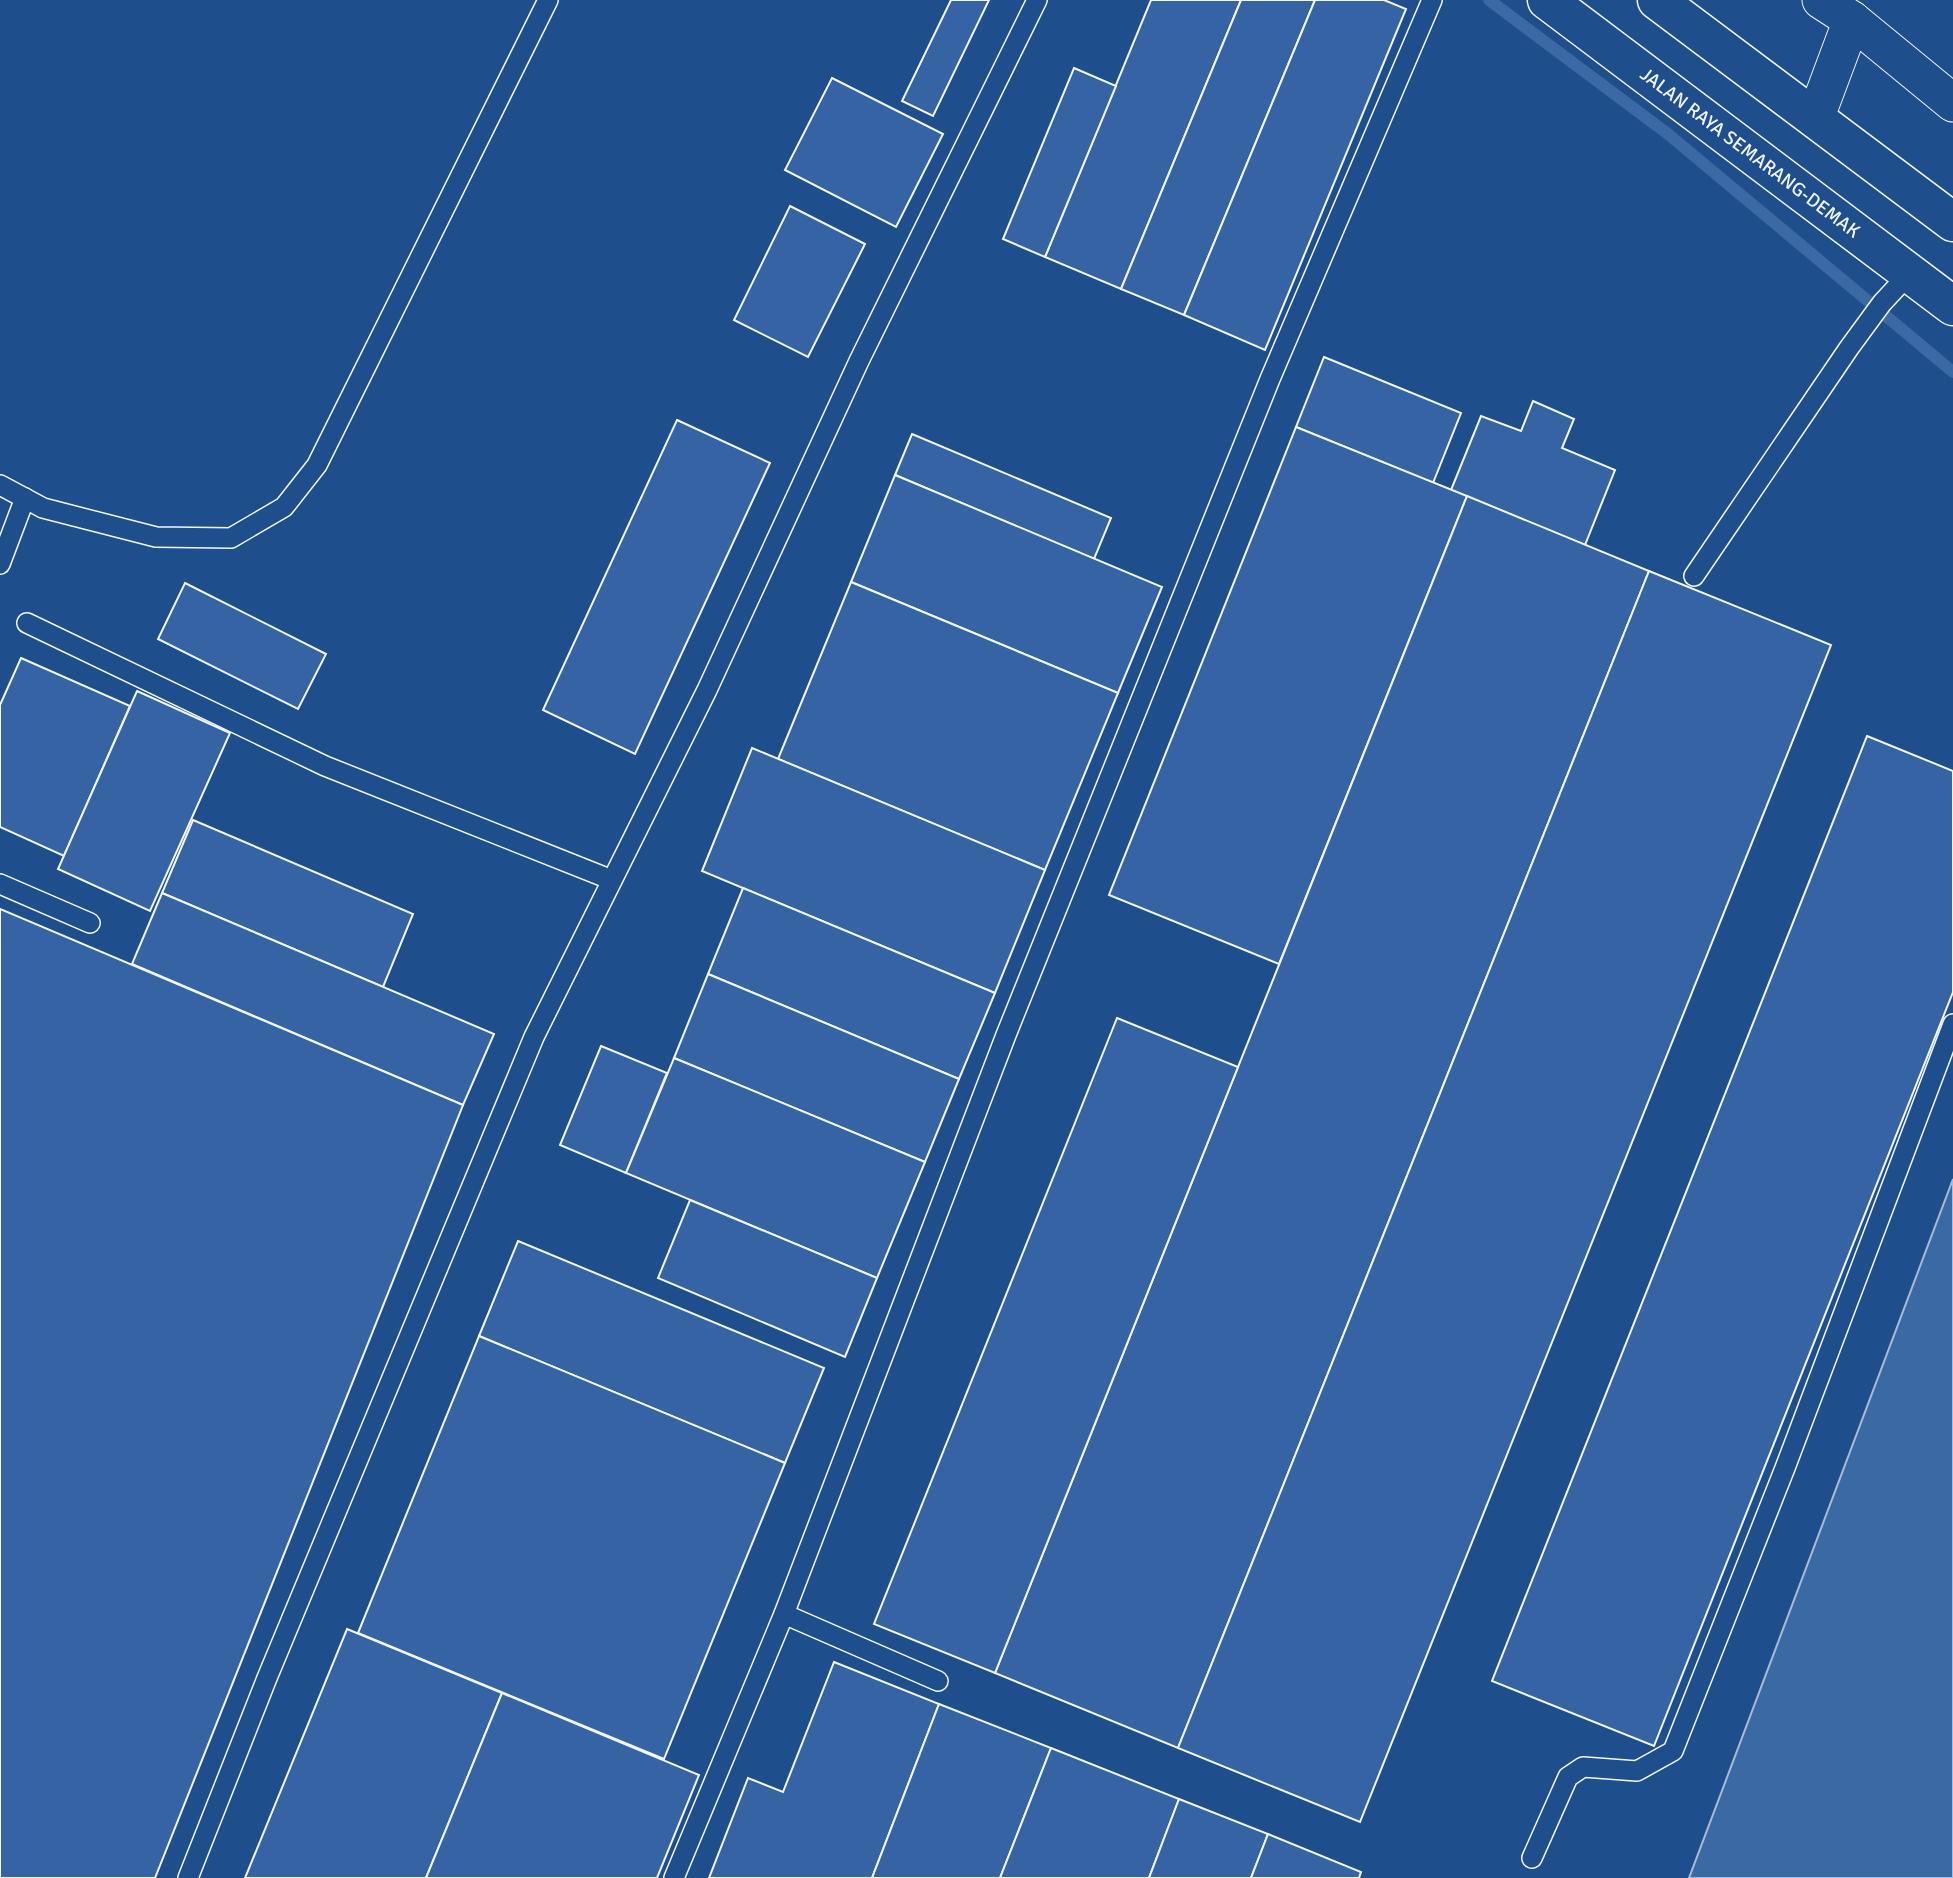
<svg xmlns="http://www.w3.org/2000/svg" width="1953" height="1878" font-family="Signika,sans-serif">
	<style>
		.water { fill: #3b69a3; stroke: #a8bbd7; stroke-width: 2 }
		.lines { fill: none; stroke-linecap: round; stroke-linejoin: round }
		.stream { stroke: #3b69a3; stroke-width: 12 }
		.building { fill: #3563a3; stroke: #f2f6ff; stroke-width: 2 }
		.service-casing { stroke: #f2f6ff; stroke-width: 22 }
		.minor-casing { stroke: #f2f6ff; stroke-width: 39 }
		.trunk-casing { stroke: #f2f6ff; stroke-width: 41 }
		.service { stroke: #1f4e8c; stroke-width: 19 }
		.minor { stroke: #1f4e8c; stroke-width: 37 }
		.trunk { stroke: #1f4e8c; stroke-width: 38 }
		.labels { text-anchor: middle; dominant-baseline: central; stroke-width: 5; stroke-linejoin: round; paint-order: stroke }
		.street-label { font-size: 19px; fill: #f2f6ff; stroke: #1f4e8c }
	</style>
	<rect width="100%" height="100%" fill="#1f4e8c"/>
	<path class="water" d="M1953,1179v699h-264z"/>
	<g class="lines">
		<path class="stream" d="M1489,0l179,134 285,238"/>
	</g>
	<g class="building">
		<path d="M951,0h38l-56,116 -31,-15z"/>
		<path d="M1151,0h90l-120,289 -76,-32z"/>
		<path d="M1241,0h74l-131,315 -63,-26z"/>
		<path d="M1315,0h69l22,9 -141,341 -81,-35z"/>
		<path d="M1074,68l42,18 -71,171 -42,-18z"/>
		<path d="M832,78l111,56 -47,93 -111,-57z"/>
		<path d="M790,206l75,38 -57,113 -74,-37z"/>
		<path d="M1324,357l137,56 -28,70 -137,-56z"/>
		<path d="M1533,401l41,18 -12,29 53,22 -30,75 -134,-55 30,-74 40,15z"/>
		<path d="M677,420l93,43 -135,291 -92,-44z"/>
		<path d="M1296,427l171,69 -188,468 -170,-69z"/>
		<path d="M912,434l199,84 -17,41 -199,-84z"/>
		<path d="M895,475l267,112 -44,106 -267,-111z"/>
		<path d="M1467,496l182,75 -471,1177 -183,-75z"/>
		<path d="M1649,571l182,74 -471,1177 -182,-74z"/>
		<path d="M851,582l267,111 -73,177 -267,-111z"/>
		<path d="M185,583l141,71 -28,55 -140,-70z"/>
		<path d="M21,658l109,48 -66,150 -64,-29v-122z"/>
		<path d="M137,691l93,42 -80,178 -92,-42z"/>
		<path d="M1867,736l86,35v221l-299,754 -162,-65z"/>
		<path d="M752,748l293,122 -50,123 -293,-122z"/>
		<path d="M193,820l220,94 -30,73 -221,-94z"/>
		<path d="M743,888l252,105 -36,86 -251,-105z"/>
		<path d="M162,893l332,141 -31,71 -331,-141z"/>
		<path d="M0,909l463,196 -308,773h-155z"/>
		<path d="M708,974l251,105 -34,83 -251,-104z"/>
		<path d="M1117,1018l121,49 -243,606 -121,-49z"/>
		<path d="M601,1046l66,27 -41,100 -66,-28z"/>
		<path d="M674,1058l251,104 -48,116 -251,-105z"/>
		<path d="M690,1200l187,78 -32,79 -187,-79z"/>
		<path d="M518,1241l306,127 -39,95 -306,-127z"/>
		<path d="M479,1336l306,127 -121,296 -306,-126z"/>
		<path d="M347,1629l155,64 -76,185h-181z"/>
		<path d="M834,1662l105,42 -67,174h-163l39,-100 35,14z"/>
		<path d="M502,1693l197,82 -42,103h-231z"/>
		<path d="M939,1704l112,44 -51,130h-128z"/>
		<path d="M1051,1748l128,51 -30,79h-149z"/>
		<path d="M1179,1799l89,35 -17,44h-102z"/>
		<path d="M1268,1834l93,38 -2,6h-108z"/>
	</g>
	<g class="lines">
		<defs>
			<g id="service">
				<path d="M0,485l43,23 113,29 75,1 53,-31 33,-42 231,-465"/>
				<path d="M0,564l25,-66"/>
				<path d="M1694,576l155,-228 33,-45 27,-29"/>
				<path d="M27,623l298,143 287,114"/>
				<path d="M0,884l90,39"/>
				<path d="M784,1614l154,67"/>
				<path d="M1532,1858l36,-81 15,-10 54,4 36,-20 112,-283 168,-444"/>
				<path d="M188,1878l79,-200 267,-641 173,-347 152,-329 178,-361"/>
				<path d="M674,1878l110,-264 222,-579 264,-656 162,-379"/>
			</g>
			<g id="minor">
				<path d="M1821,0l31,20 101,83"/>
				<path d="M1815,119l37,-99"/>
			</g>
			<g id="trunk">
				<path id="s1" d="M1547,0l406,306"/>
				<path d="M1657,0l296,222"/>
			</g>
		</defs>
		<use href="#service" class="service-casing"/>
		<use href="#minor" class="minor-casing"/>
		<use href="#trunk" class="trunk-casing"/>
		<use href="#service" class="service"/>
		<use href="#minor" class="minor"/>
		<use href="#trunk" class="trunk"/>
	</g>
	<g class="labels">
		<g class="street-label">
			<text stroke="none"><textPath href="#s1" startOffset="254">JALAN RAYA SEMARANG-DEMAK</textPath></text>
		</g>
	</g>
</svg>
